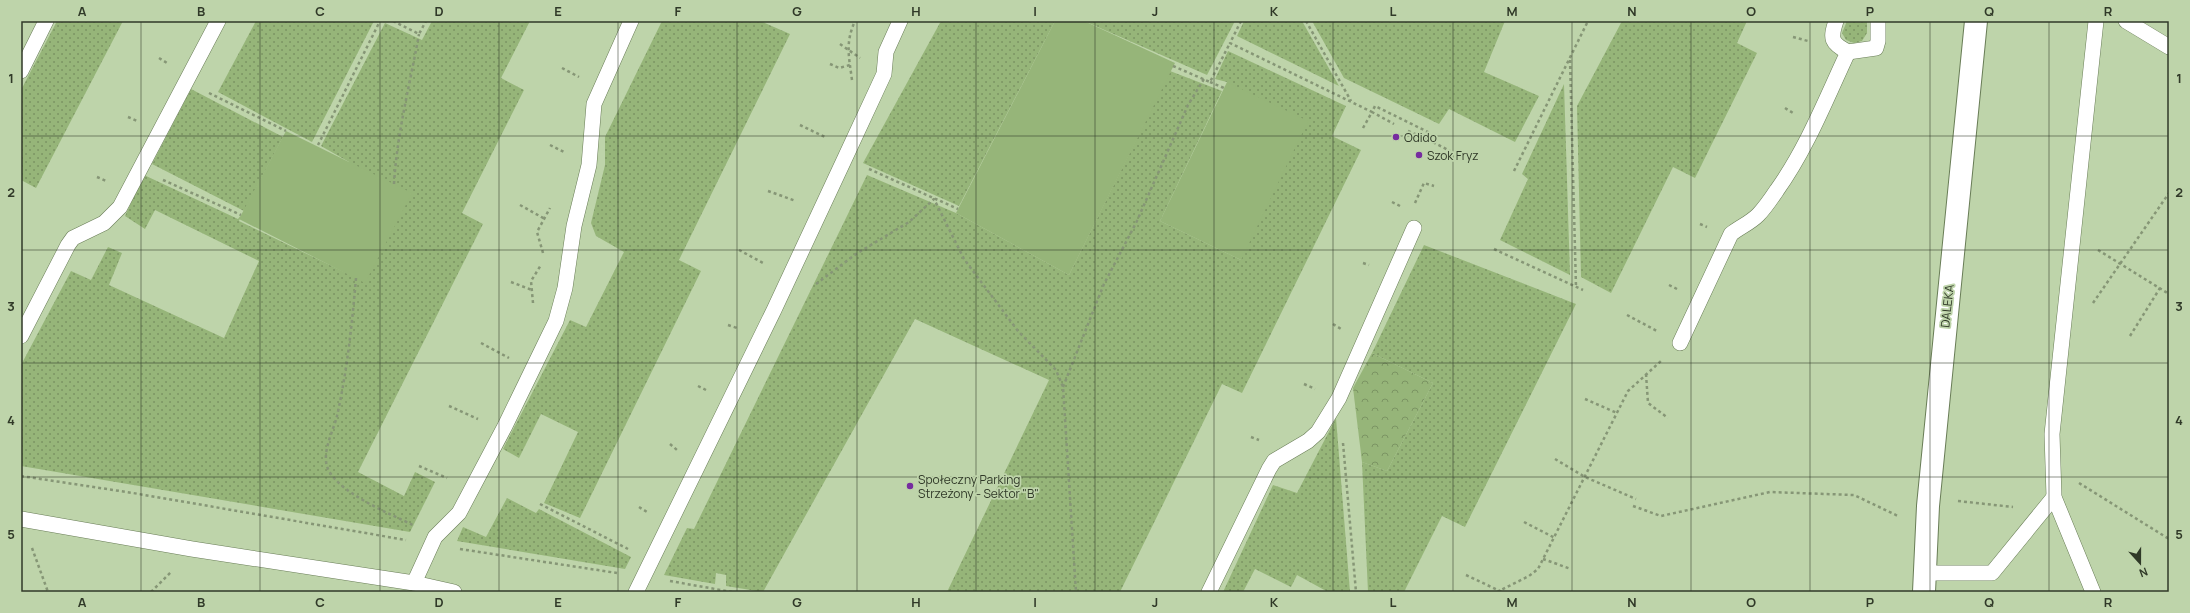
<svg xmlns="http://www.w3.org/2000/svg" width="2190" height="613" font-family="Manrope,sans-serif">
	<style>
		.grass { fill: url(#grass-dots) }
		.park { fill: url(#park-crowns) }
		.pitch { fill: #96b579 }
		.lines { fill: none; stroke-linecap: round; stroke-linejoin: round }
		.lane-casing { stroke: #697d57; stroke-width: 16 }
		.street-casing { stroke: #697d57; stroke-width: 24 }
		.path { stroke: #869676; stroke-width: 2.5; stroke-dasharray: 3 3; stroke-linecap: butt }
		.lane { stroke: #fff; stroke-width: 15 }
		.street { stroke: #fff; stroke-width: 22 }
		.grid { fill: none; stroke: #303928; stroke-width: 1; stroke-opacity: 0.55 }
		.poi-dot { fill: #762c9f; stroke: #bed4aa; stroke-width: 1.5 }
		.labels { text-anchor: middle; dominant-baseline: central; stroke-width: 3.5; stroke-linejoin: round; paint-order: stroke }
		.poi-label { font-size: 12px; fill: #303928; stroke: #bed4aa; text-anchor: start }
		.street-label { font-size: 12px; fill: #303928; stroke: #bed4aa }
		.neatline { fill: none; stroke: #303928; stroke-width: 1.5 }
		.grid-label { font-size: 13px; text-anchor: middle; font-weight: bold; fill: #303928 }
	</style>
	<defs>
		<pattern id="grass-dots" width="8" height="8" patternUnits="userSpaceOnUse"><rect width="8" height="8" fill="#96b579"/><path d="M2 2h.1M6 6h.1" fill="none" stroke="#7b9463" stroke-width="1.8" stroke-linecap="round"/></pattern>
		<pattern id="park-crowns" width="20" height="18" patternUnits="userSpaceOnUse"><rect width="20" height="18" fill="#96b579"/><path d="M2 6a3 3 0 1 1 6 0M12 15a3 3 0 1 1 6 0" fill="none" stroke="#7b9463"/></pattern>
	</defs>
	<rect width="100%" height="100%" fill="#bed4aa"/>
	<g class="grass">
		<path d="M57,21h66l-87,167 -15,-8v-90z"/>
		<path d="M256,21h118l-62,121 -94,-50z"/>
		<path d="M432,21h98l-29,57 23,12 -62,123 21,11 -125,248 46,24 11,-24 20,10 -25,50 -389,-66v-101l50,-94 20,9 17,-33 14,6 -13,32 115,53 35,-77 -104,-51 -10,19 -20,-13 19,-41 94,44 3,-4 -2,6 126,61 -16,-120 -28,-16 64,-123 37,17z"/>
		<path d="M662,21h98l30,13 -111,226 22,11 -121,247 -36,-15 34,-71 -37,-18 -22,44 -16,-9 67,-129 16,7 38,-75 -28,-16 -5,-13 14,-58v-28z"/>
		<path d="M941,21h114l-96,185 -96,-43z"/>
		<path d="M1084,21h151l-28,54z"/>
		<path d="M1244,21h58l37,65 -102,-50z"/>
		<path d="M1312,21h193l-21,51 55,24 -24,46 -66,-33 -10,15 -95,-46z"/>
		<path d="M1622,21h125l-10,22 20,10 -62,125 -22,-11 -62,126 -30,-16 -4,-171z"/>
		<path d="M1847,21h20v12l-5,8 -8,2 -8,-3 -4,-7z"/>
		<path d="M1228,51l118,55 -14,30 29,14 -119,243 -20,-9 -102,208h-173l102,-212 -134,-61 -152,273 -37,-6v-11l-10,-2 -1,11 -51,-9 23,-47 7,1 173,-354 89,38 113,62 101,-204 52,20 -62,130 81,39 -14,-178 -12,-3z"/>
		<path d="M1564,84l6,191 -70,-35 28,-61 -6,-5z"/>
		<path d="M191,89l92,48 -39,74 -92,-47z"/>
		<path d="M1424,245l152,59 -111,223 -23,-11 -38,76h-36l-6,-130 25,9 46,-88 -61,-30z"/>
		<path d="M1336,418l14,174h-22l-31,-17 -6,12 -36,-18 -12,23h-20l50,-107 24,8z"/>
		<path d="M507,498l29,15 3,-4 92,48 -6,12 -168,-28 6,-14 23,10z"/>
	</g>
	<path class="park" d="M1372,353l61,30 -46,88 -25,-9 -9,-74z"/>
	<g class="pitch">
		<path d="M1055,21h29l91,42 -106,212 -113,-62z"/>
		<path d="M1227,82l81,39 -67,139 -81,-39z"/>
		<path d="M286,131l126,62 -47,90 -126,-64z"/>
	</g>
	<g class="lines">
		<defs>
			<g id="lane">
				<path d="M2126,21l43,26"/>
				<path d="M1848,52l28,-4 2,-7v-20"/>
				<path d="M21,71l25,-50"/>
				<path d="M21,336l47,-91 5,-7 31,-15 16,-16 98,-186"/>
				<path d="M1680,343l51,-109c9,-7 19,-11 27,-19 7,-7 13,-16 19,-25 30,-42 49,-91 71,-138 -17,-9 -18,-13 -12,-31"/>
				<path d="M21,519l171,30 222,34 40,9"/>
				<path d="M1924,573h68l62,-76"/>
				<path d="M414,583l21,-46 24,-24 46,-87 51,-105 9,-33 9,-62 15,-61 5,-61 37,-83"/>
				<path d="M636,592l138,-282 71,-152 39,-84 2,-22 14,-31"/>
				<path d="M1209,592l60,-123 5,-8 34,-20 10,-9 21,-34 75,-170"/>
				<path d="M2093,592l-39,-95 -2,-63 44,-413"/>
			</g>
			<path id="street" d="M1924,592l4,-86 48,-485"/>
		</defs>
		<use href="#lane" class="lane-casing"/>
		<use href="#street" class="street-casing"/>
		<g class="path">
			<path d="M393,21l26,13 7,-13"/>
			<path d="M1241,21l-11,22 142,69 3,-6 55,27 -3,6 23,12"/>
			<path d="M1306,21l45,80"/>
			<path d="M1793,37l15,4"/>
			<path d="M840,44l20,14"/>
			<path d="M159,58l8,5"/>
			<path d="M1570,60l6,227"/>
			<path d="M830,64l9,4 11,-3"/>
			<path d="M1173,66l37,16 20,-39"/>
			<path d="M562,68l17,9"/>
			<path d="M852,80c-3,-23 -7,-37 3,-59"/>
			<path d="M1210,82l14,6"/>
			<path d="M209,93l77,38"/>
			<path d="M1785,108l8,5"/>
			<path d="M128,117l9,4"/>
			<path d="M800,125l27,13"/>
			<path d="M1363,128l9,-16 22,12"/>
			<path d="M1408,131l19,8"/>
			<path d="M318,145l62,-124"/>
			<path d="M550,145l14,7"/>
			<path d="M869,169l89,40"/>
			<path d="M1514,171l74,-150"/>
			<path d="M97,177l9,4"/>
			<path d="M163,180l78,35"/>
			<path d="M394,184c3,-51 16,-100 25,-150"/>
			<path d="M768,191l28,10"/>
			<path d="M1392,202l8,4"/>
			<path d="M1415,203l9,-20 10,3"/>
			<path d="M520,205l25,14"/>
			<path d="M1700,224l7,3"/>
			<path d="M1494,249l89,41"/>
			<path d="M739,250l26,14"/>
			<path d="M2098,250l71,44"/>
			<path d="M543,253l-6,-21 13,-24"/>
			<path d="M1363,263l6,2"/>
			<path d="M356,278c-4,47 -9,93 -19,138 -4,16 -16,37 -9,53 11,24 62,45 85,56"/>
			<path d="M511,282l21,8"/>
			<path d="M816,284l40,-30 53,-32 25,-23 30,60 54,72 38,39 7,17 13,205"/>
			<path d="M1669,285l8,4"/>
			<path d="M533,303l-2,-22 10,-16"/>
			<path d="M2093,303l76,-110"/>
			<path d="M1627,315l30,16"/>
			<path d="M1333,324l8,5"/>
			<path d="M728,325l9,3"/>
			<path d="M2130,336l30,-48"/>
			<path d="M481,343l28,15"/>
			<path d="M1646,374l2,29 20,15"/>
			<path d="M1304,384l11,5"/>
			<path d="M698,386l8,4"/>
			<path d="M1063,387l41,-103 33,-63 51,-116 16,-26"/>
			<path d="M1585,399l32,14"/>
			<path d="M449,406l29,13"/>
			<path d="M1251,437l8,3"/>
			<path d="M1343,443l13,149"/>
			<path d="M670,444l7,6"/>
			<path d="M1555,459l30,18 51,22"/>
			<path d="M419,466l28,12"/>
			<path d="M21,476l112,17 273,47"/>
			<path d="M2079,483l90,56"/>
			<path d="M1958,501l55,6"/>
			<path d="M540,504l88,45"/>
			<path d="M1633,506l28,10 109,-24 84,3 44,21"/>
			<path d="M639,507l8,5"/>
			<path d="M1524,522l31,16"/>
			<path d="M32,548l16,44"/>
			<path d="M460,549l157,24"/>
			<path d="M1543,559l28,10"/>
			<path d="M1466,575l36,17"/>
			<path d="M670,581l62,11"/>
			<path d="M151,592l21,-21"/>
			<path d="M1497,592l32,-16 9,-7 90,-178 33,-30"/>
		</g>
		<use href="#lane" class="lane"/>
		<use href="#street" class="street"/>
	</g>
	<path class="grid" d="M141,21v571M260,21v571M380,21v571M499,21v571M618,21v571M737,21v571M857,21v571M976,21v571M1095,21v571M1214,21v571M1333,21v571M1453,21v571M1572,21v571M1691,21v571M1810,21v571M1930,21v571M2049,21v571M21,136h2148M21,250h2148M21,363h2148M21,477h2148"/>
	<g class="poi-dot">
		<circle cx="1396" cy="137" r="4"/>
		<circle cx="1419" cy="155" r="4"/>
		<circle cx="910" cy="486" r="4"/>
	</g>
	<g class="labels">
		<g class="poi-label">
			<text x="1404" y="137">Odido</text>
			<text x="1427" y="155">Szok Fryz</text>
			<text x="918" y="479">Społeczny Parking<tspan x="918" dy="14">Strzeżony - Sektor "B"</tspan></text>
		</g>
		<g class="street-label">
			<text transform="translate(1947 306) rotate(-84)">DALEKA</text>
		</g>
	</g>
	<rect width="2190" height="613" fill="none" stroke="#bed4aa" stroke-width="44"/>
	<g transform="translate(2140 563) rotate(159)" stroke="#bed4aa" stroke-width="3" paint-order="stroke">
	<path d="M0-3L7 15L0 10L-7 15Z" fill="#303928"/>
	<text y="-6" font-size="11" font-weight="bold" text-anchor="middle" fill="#303928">N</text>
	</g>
	<rect x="22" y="22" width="2146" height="569" class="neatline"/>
	<g class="grid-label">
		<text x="82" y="16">A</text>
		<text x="201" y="16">B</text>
		<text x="320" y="16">C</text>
		<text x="439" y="16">D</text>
		<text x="558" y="16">E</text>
		<text x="678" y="16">F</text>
		<text x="797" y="16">G</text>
		<text x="916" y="16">H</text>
		<text x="1035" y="16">I</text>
		<text x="1155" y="16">J</text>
		<text x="1274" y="16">K</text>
		<text x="1393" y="16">L</text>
		<text x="1512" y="16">M</text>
		<text x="1632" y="16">N</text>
		<text x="1751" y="16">O</text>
		<text x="1870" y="16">P</text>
		<text x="1989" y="16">Q</text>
		<text x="2108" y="16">R</text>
		<text x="11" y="83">1</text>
		<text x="2179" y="83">1</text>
		<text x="11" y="197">2</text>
		<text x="2179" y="197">2</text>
		<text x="11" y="311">3</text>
		<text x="2179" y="311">3</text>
		<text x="11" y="425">4</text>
		<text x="2179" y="425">4</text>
		<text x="11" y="539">5</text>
		<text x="2179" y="539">5</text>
		<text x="82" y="607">A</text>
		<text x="201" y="607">B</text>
		<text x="320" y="607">C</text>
		<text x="439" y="607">D</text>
		<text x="558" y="607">E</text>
		<text x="678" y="607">F</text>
		<text x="797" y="607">G</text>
		<text x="916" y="607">H</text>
		<text x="1035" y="607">I</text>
		<text x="1155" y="607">J</text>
		<text x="1274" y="607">K</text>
		<text x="1393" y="607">L</text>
		<text x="1512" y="607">M</text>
		<text x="1632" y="607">N</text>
		<text x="1751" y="607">O</text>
		<text x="1870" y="607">P</text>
		<text x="1989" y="607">Q</text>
		<text x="2108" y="607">R</text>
	</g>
</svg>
